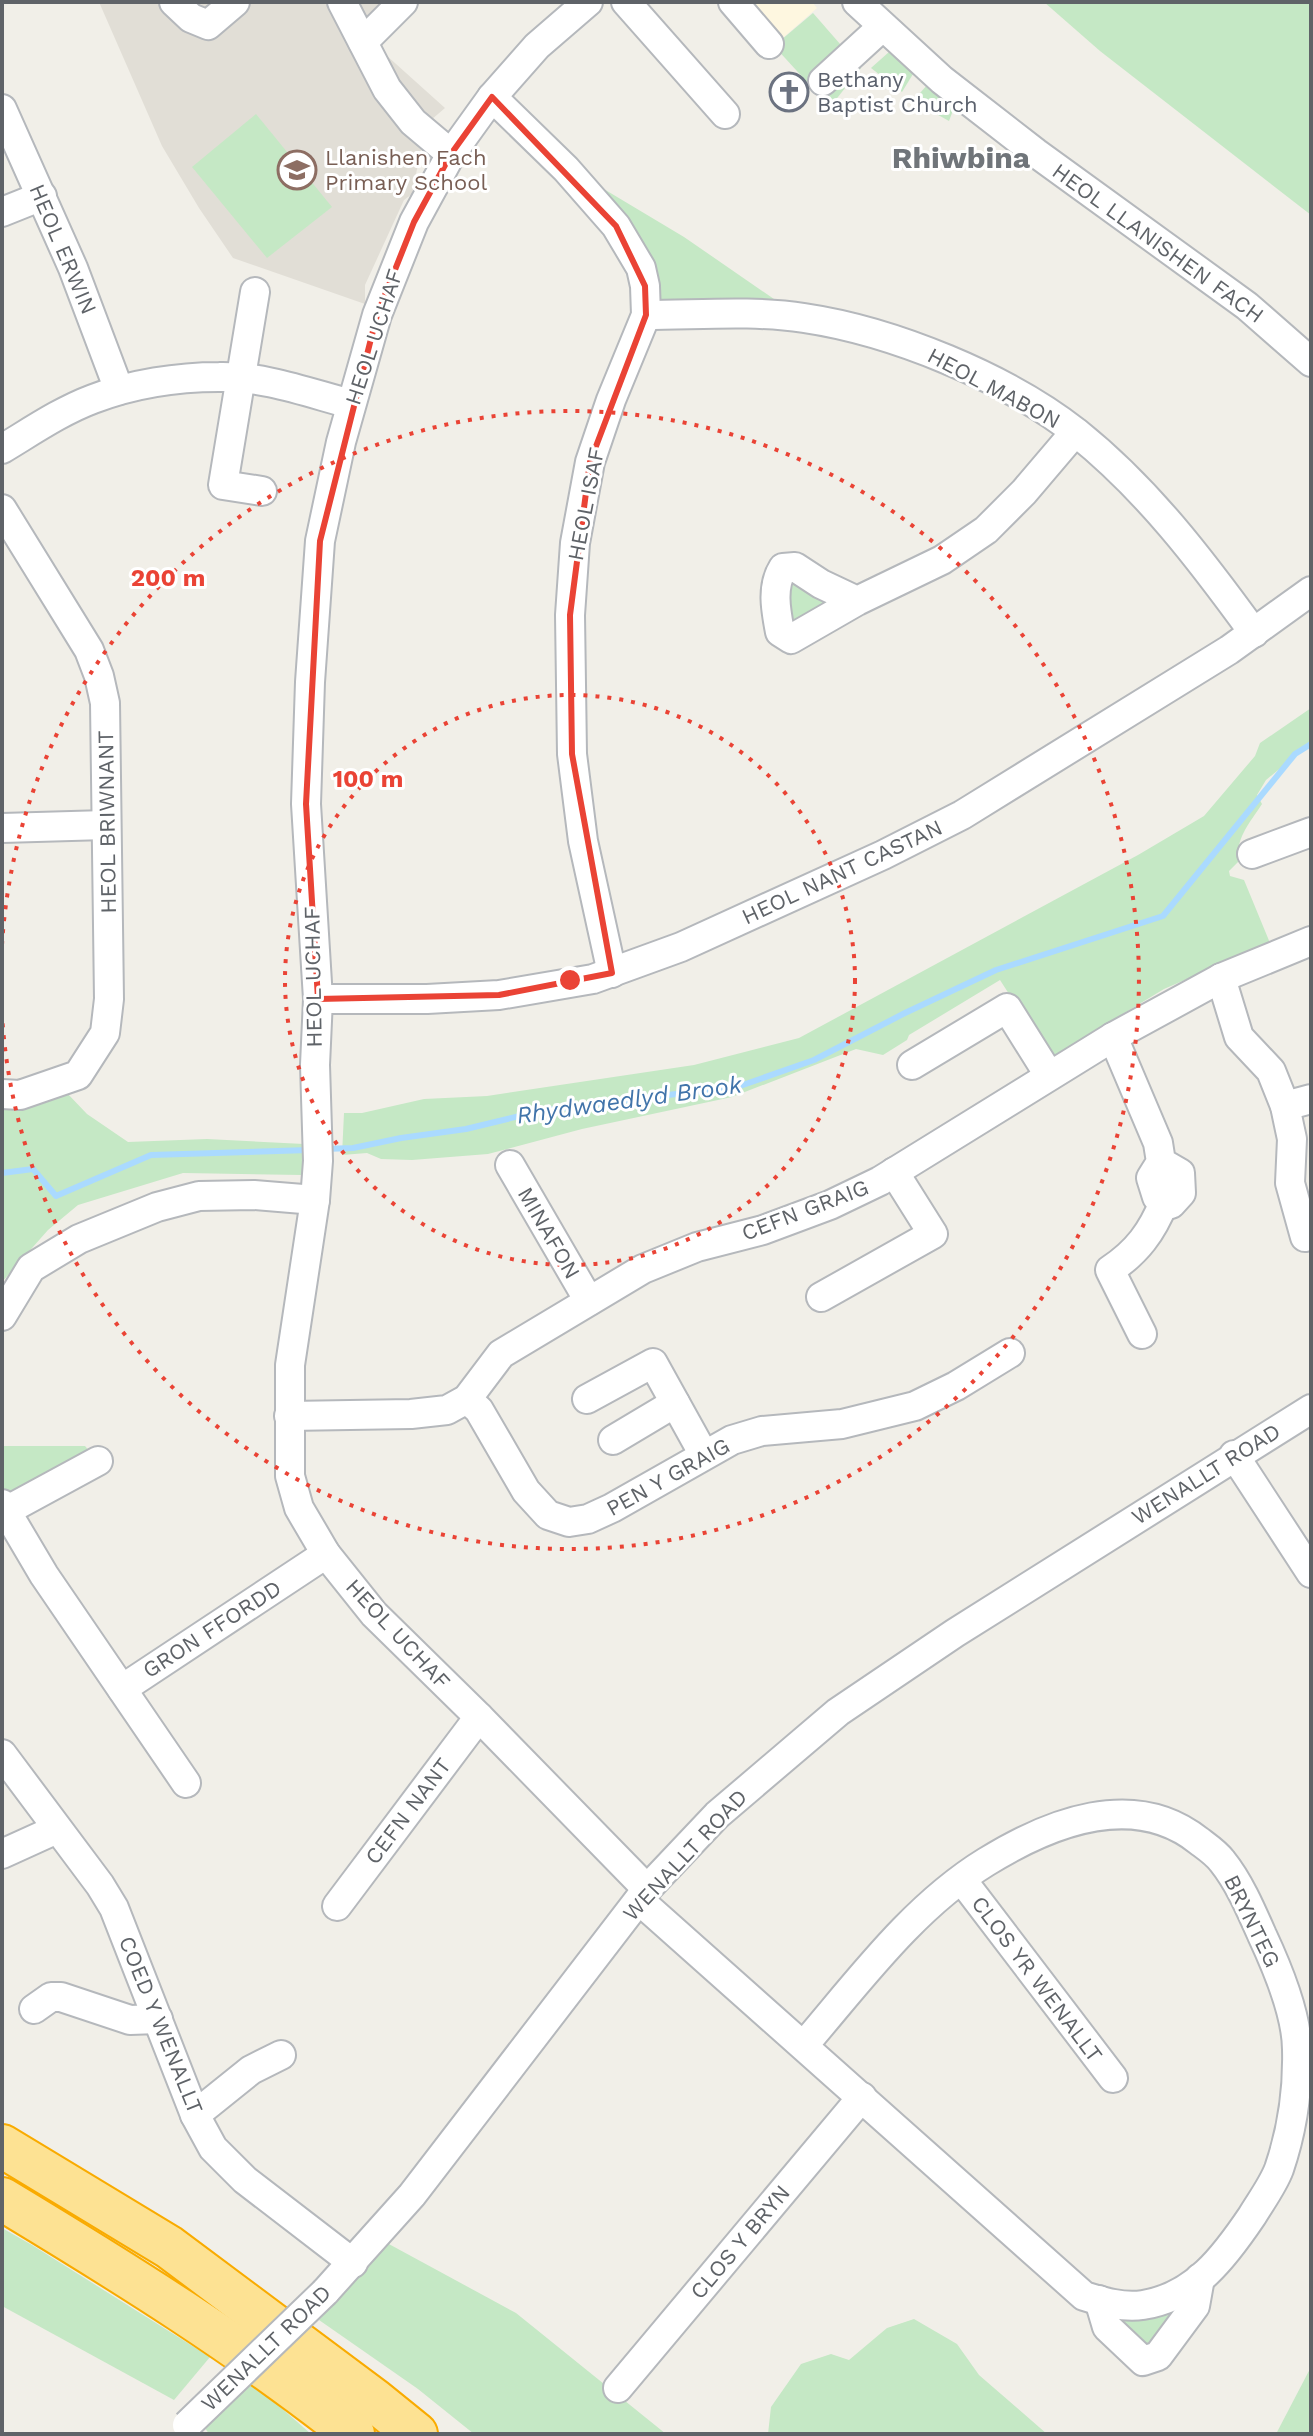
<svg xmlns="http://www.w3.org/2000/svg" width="1313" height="2436" font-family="'Work Sans',sans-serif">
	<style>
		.commercial { fill: #fef7e0 }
		.education { fill: #e1ded6 }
		.green { fill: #c5e8c5 }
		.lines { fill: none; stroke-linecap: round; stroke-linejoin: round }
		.stream { stroke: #aadaff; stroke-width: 6 }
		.minor-casing { stroke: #b5b8bc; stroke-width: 32 }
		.highway-casing { stroke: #f9ab00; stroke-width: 46 }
		.minor { stroke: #fff; stroke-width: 28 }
		.highway { stroke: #fde293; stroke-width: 42 }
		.minor-bridge-casing { stroke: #b5b8bc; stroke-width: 32; stroke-linecap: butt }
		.minor-bridge { stroke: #fff; stroke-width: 28 }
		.marked { fill: none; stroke: #ea4335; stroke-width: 6; stroke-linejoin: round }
		.ring { fill: none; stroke: #ea4335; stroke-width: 4; stroke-dasharray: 4 8 }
		.labels { text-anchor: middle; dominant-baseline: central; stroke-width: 6; stroke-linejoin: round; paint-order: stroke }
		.worship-label { font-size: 22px; fill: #5b616d; stroke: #fff; text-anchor: start }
		.education-label { font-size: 22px; fill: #785e54; stroke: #fff; text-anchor: start }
		.street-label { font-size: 22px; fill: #5f6368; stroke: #fff }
		.water-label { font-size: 24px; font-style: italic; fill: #4174aa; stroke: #fff }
		.district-label { font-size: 30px; font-weight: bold; fill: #70757a; stroke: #fff }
		.centre { fill: #ea4335; stroke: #fff; stroke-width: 4 }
		.ring-label { font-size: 24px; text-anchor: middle; font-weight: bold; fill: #ea4335; stroke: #fff; stroke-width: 6; stroke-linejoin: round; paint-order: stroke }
	</style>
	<rect width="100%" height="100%" fill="#f1efe8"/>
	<path class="commercial" d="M740,2h72l5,6 -40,35z"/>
	<path class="education" d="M99,2h321l-44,44 69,62 -14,12 -9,24 -10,50 -8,6 -39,85v19l-132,-46 -34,-50 -37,-62z"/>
	<g class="green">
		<path d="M1044,2h267v213l-211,-164z"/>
		<path d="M813,13l48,55 -31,39 -56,-61z"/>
		<path d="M889,52l24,22 -11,18 -31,-24z"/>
		<path d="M928,84l27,21 -6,16 -36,-20z"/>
		<path d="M256,114l76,93 -65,51 -75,-91z"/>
		<path d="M567,167l117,70 119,82 -157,-5 -3,-35z"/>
		<path d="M783,568l57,26 -49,45z"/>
		<path d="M1311,708v35l-45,37 -9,15 5,9c-10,16 -29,37 -22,56l-11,11 1,5 14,4 26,63 -106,46 -114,69 -50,-78 -91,55 -2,5 -24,15 -27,-6 -124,48 -150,32 -94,25 -76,6 -31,-1 -14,-6 -25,2 2,-42h18l62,-14 63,-3 207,-31 105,-27 339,-183 66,-39 51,-60 5,-13z"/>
		<path d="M66,1092l21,22 41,28 79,-3 97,5 -2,31 -119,-2 -105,32 -30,25 -46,52v-177z"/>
		<path d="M2,1446h83l13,15 -96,43z"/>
		<path d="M2,2228l30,17 178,112 -36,43 -172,-94z"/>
		<path d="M387,2243l129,70 150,121h-192l-56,-45 -99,-69z"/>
		<path d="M1182,2291l-24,65 -51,-29 12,-22z"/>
		<path d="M914,2319l43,25 22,31 68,59h-279l3,-27 30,-43 30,-10 18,6 38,-32z"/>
		<path d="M1311,2367v67h-35z"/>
		<path d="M253,2383l58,51h-102l-4,-6z"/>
	</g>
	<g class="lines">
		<g class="stream">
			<path d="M324,1149l29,-1 48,-10 65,-9 74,-18 200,-25 74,-26 91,-47 91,-43 167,-54 132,-162 16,-10"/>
			<path d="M2,1173l31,-4 23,27 95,-41 158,-5"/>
		</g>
		<defs>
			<g id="minor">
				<path d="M174,2l17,16 17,7 27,-23"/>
				<path d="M342,2l45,87 26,33 38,32"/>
				<path d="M588,2l-51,44 -45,51 -41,57 -37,68 -37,93 -36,127 -21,99 -10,141 -4,122 12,195 -3,66 3,96 -3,39 -25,165v111l9,32 27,46 48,60 105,103 168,172"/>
				<path d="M626,2l99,112"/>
				<path d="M733,2l36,42"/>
				<path d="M857,2l85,78 94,73 211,153 64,56"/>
				<path d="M363,42l40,-40"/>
				<path d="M823,81l59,-54"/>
				<path d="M492,97l74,72 50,57 25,42 4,18 1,29 -35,85 -21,62 -15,81 -5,72 2,139 11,87 29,132"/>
				<path d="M2,109l71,159 46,122"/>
				<path d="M2,212l40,-16"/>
				<path d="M255,292l-32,193 39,6"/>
				<path d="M646,315c52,0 106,-5 158,3 88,13 202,59 273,115 70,56 124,127 177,200"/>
				<path d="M2,449c30,-18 59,-38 91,-50 39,-15 85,-22 126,-22 44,-1 90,16 132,27"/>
				<path d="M2,509l87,141 10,26 6,27 4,296 -4,34 -27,42 -58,20 -18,-1"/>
				<path d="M857,601l-36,-17 -26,-17 -12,1c-12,19 -7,43 -3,64l11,7 66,-38 85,-41 44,-30 38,-38 51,-60"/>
				<path d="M2,828l104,-3"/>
				<path d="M1252,854l59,-22"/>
				<path d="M1221,978l18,59 32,34 14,35 7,33 -2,44 15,54"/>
				<path d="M318,999h109l72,-4 94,-16 88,-32 202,-92 79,-40 267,-165 82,-59"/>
				<path d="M1113,1037l45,106 3,19 -10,16 6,19 14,7 10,-11 -1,-20 -19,-11"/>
				<path d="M912,1065l95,-57 42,67"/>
				<path d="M1285,1106l26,-7"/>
				<path d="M510,1165l79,136"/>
				<path d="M821,1297l112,-63 -39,-62"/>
				<path d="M2,1316l29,-48 48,-29 78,-32 42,-11 55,-1 61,5"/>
				<path d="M1142,1334l-32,-64c27,-18 42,-38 54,-68"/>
				<path d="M467,1399l12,11 47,81 22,24 21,7 19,-3 24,-11 120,-68 30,-9 80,-7 73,-18 41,-20 54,-33"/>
				<path d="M587,1399l66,-36 51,92"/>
				<path d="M289,1416l122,-2 36,-4 20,-11 34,-45 142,-85 54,-22 66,-17 67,-25 50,-24 233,-144 108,-59 90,-37"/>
				<path d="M613,1440l62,-37"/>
				<path d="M1234,1455l77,118"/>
				<path d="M2,1504l42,71 142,208"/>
				<path d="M6,1511l92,-50"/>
				<path d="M122,1689l204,-135"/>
				<path d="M2,1754l98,131 14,23 81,207 18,33 32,32 108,83"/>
				<path d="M2,1854l55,-25"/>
				<path d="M962,1880l151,198"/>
				<path d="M639,1900l445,396c19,6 39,12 59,9 52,-8 82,-49 109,-89 9,-15 21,-31 27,-47 13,-38 19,-79 18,-119 0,-36 -20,-83 -35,-115 -11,-25 -23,-53 -40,-74 -6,-8 -15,-14 -23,-20 -65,-52 -150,-18 -213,21 -73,45 -127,119 -182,183"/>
				<path d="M337,1906l142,-189"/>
				<path d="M34,2009l17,-12h10l69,23 28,-1"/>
				<path d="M195,2115l56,-45 30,-15"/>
				<path d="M325,2292l87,-97 235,-306 70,-74 121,-103 117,-79 356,-224"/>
				<path d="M1099,2300l8,27 36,34 15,-5 37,-50 5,-28"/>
				<path d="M618,2388l244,-291"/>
			</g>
			<g id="highway">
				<path d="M2,2146l167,101 205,153 42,34"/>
				<path d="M2,2199c121,73 240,147 351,235"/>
			</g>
		</defs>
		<use href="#minor" class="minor-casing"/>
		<use href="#highway" class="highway-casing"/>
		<use href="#minor" class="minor"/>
		<use href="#highway" class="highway"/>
		<defs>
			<path id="minor-bridge" d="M187,2425l138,-133"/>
		</defs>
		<use href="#minor-bridge" class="minor-bridge-casing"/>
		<use href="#minor-bridge" class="minor-bridge"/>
	</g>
	<path class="marked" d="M492,97l124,129 29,60 1,29 -56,147 -20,153 2,139 40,219 -113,22 -181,4 -12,-195 14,-263 57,-226 37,-93 37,-68z"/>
	<g class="ring">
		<circle cx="570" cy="980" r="285"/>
		<path d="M2 945A569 569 0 1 1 2 1015"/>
	</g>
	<defs>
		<symbol id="church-ring" viewBox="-11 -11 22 22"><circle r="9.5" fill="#fff" stroke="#6b7280" stroke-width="1.5"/><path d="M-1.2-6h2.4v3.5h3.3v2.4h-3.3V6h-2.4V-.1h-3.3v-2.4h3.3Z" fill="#6b7280"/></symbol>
		<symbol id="school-ring" viewBox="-11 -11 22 22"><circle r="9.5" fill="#fff" stroke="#8d6e63" stroke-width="1.5"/><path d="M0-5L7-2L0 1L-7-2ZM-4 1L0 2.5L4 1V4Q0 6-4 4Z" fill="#8d6e63"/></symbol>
	</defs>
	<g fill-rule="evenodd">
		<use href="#church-ring" x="767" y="70" width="44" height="44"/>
		<use href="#school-ring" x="275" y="148" width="44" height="44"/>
	</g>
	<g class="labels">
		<g class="worship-label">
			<text x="817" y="79">Bethany<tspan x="817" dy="25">Baptist Church</tspan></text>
		</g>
		<g class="education-label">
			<text x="325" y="157">Llanishen Fach<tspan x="325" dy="25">Primary School</tspan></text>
		</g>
		<g class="street-label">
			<text transform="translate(1158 243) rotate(36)">HEOL LLANISHEN FACH</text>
			<text transform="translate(63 249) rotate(67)">HEOL ERWIN</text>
			<text transform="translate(374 337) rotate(-72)">HEOL UCHAF</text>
			<text transform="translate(994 388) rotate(28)">HEOL MABON</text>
			<text transform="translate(586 504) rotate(-79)">HEOL ISAF</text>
			<text transform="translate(107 822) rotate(-91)">HEOL BRIWNANT</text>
			<text transform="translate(842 872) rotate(-25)">HEOL NANT CASTAN</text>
			<text transform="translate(313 977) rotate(-91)">HEOL UCHAF</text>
			<text transform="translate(805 1210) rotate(-21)">CEFN GRAIG</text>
			<text transform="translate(549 1233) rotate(60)">MINAFON</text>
			<text transform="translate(1206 1474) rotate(-32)">WENALLT ROAD</text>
			<text transform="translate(668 1477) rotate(-29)">PEN Y GRAIG</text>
			<text transform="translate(212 1629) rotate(-33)">GRON FFORDD</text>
			<text transform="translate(398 1634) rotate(47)">HEOL UCHAF</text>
			<text transform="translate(408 1811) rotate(-53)">CEFN NANT</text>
			<text transform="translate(685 1855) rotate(-47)">WENALLT ROAD</text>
			<text transform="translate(1252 1921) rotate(64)">BRYNTEG</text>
			<text transform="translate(1037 1979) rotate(53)">CLOS YR WENALLT</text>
			<text transform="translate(161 2025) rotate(68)">COED Y WENALLT</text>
			<text transform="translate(740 2242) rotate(-50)">CLOS Y BRYN</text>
			<text transform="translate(266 2348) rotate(-44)">WENALLT ROAD</text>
		</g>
		<g class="water-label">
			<text transform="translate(629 1100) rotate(-8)">Rhydwaedlyd Brook</text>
		</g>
		<g class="district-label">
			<text x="961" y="157">Rhiwbina</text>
		</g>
	</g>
	<circle cx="570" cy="980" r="12" class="centre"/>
	<g class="ring-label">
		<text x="168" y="586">200 m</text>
		<text x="368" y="787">100 m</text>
	</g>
	<rect width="1313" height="2436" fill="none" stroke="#5f6368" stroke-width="8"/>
</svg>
